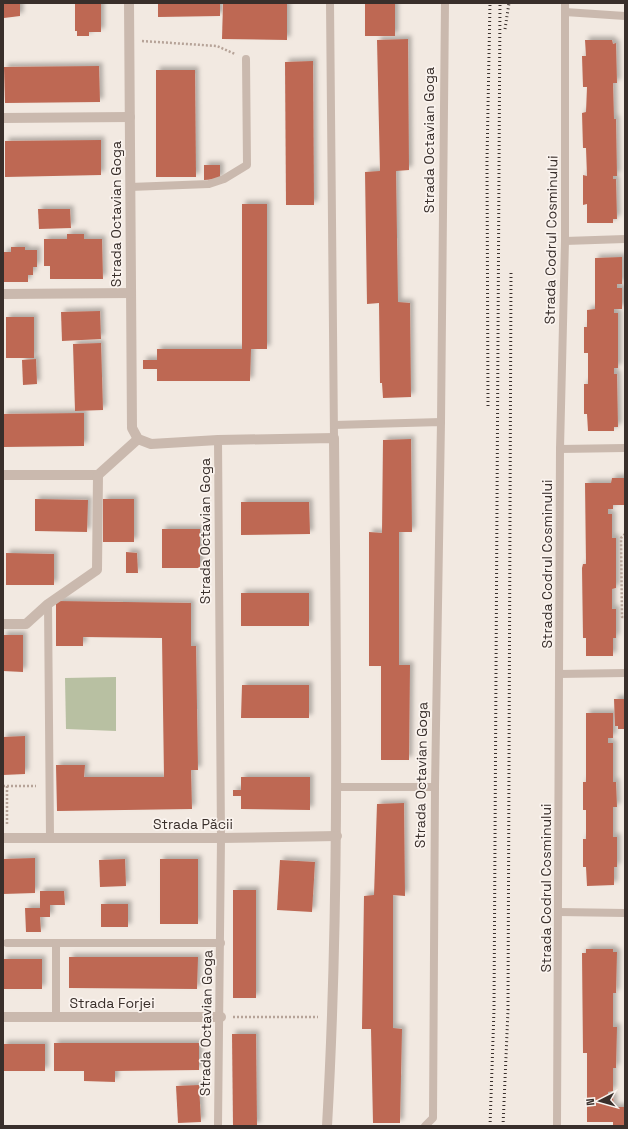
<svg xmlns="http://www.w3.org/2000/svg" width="628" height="1129" font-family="'Space Grotesk',sans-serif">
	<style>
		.park { fill: #b8c0a2 }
		.building { fill: #be6853; filter: url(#shadow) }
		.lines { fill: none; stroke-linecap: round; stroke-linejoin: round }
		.path { stroke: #b6a398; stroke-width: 2.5; stroke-dasharray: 2 2; stroke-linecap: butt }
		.service { stroke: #cab9ae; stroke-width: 8 }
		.minor { stroke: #cab9ae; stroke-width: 10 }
		.rail { stroke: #392f2b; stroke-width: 3; stroke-dasharray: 1 3; stroke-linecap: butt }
		.labels { text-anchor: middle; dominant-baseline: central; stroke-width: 3.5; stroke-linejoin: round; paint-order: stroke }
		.street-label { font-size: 14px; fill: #392f2b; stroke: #faf3ee }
	</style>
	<defs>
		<filter id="shadow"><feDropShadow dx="3.5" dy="-3.5" stdDeviation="2" flood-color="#0004"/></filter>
	</defs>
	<rect width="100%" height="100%" fill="#f2e9e1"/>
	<path class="park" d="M116,677v54l-50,-2 -1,-51z"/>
	<g class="building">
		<path d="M4,3h16v13l-16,2z"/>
		<path d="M75,3h26v29h-12v4h-12v-5h-2z"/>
		<path d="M158,3h62v13l-62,1z"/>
		<rect x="365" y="3" width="30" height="33"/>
		<path d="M223,4h64v36l-65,-1z"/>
		<path d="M408,39l1,131 -13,1 2,131 12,1 1,94 -28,1 -1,-15h-2l-1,-80 -12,1 -2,-132 15,-1 -3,-131z"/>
		<path d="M585,40h27l1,4 3,-1 1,40h-4l1,36h2l1,57h-4v3h3l1,40h-4v4h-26v-19l-4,1v-30l4,1 -1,-28h-3l-1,-35 4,-1 1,-25h-4l-1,-31h4z"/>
		<path d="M313,61l1,144h-28l-1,-143z"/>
		<path d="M99,66l1,36 -95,1 -1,-36z"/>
		<path d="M156,70h39l1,107h-40z"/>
		<path d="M101,140v35l-96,2v-36z"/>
		<path d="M204,165h16v14l-16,1z"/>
		<path d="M242,204h25v145h-16l-1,32h-93v-12h-14v-9h14v-11h85z"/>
		<path d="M38,209h32l1,19 -32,1z"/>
		<path d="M67,234h17v5h18l1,40h-53v-13h-6v-27h23z"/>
		<path d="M11,247h14v3h12v17h-4v8h-5v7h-25v-30h8z"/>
		<path d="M622,257v27h-5v4h5v21h-8v4h4v55h-4v6h3l1,53h-4v4h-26l-1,-17h-3v-30h4v-31h-4v-26h3v-17l8,-1v-51z"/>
		<path d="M100,311l1,28 -39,2 -1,-29z"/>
		<rect x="6" y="317" width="28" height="41"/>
		<path d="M101,343l2,67 -28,1 -2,-67z"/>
		<path d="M36,359l1,25 -14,1 -1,-25z"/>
		<path d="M84,413v33l-81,1v-33z"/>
		<path d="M411,439l1,93h-13v133h11l-1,95h-28v-94h-12v-134l13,1 1,-93z"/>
		<path d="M612,478h13v27h-12v4h-5v5h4v24h4v50l-4,1v20h4v29h-3v18h-27v-18h-3l-1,-70 1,-4h3l-1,-81h26z"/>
		<path d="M35,499l53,1 -1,32 -52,-1z"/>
		<rect x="103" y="499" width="31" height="43"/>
		<path d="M241,502h68l1,32 -69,1z"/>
		<rect x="162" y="529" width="38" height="39"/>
		<path d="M126,552l11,1 1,20h-12z"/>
		<path d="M6,553l48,1v31h-48z"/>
		<rect x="241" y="593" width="68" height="33"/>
		<path d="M56,601l135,2v43h5l2,124h-7l1,39 -135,2 -1,-46h29l-1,12h80l-2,-139 -79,-1v9h-27z"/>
		<path d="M3,635h20v37l-20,-1z"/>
		<path d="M242,685h67v33h-68z"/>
		<path d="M614,699h11v30h-7v-3h-3z"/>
		<path d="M586,713h27v25h-5v5h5v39h3l1,25h-4v30h4v30h-3v18l-27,1 -1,-19h-3v-28h3v-29h-3v-28h3z"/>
		<path d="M25,736v38l-22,1v-38z"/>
		<path d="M241,777h69v33l-69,-1v-13h-8v-6h8z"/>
		<path d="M404,803l1,93 -12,-1v133l9,1 -2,94h-27l-2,-94h-9l2,-133 10,-1 3,-91z"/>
		<path d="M35,858v35l-32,1v-35z"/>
		<path d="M125,859l1,27 -26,1 -1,-27z"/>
		<rect x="160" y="859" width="38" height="65"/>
		<path d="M280,860l35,2 -3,50 -35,-2z"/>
		<rect x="233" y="890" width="23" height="108"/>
		<path d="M40,891h24l1,14h-15v12h-10l1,15h-15l-1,-24h15z"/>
		<rect x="101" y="904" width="27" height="23"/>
		<path d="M586,949h27v3h4l-1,41h-3v34h4l-1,41h-3v23l-5,1v4h5l1,11h11v19h-12v-4h-26v-69h-4l-1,-100h4z"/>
		<path d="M69,957h129l-1,32 -128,-1z"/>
		<rect x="3" y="959" width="39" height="30"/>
		<path d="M232,1034h24l1,92h-24z"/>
		<path d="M54,1043h145v27l-84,1v11l-31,-1v-10h-30z"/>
		<rect x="3" y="1044" width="42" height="27"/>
		<path d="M199,1085l2,37 -23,1 -2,-37z"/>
	</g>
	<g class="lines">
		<g class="path">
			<path d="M142,41l75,5 18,8"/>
			<path d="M625,534l-4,4 1,79h3"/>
			<path d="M3,786h33"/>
			<path d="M7,786v40"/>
			<path d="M233,1017h85"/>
		</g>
		<g class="service">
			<path d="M330,3l4,435"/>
			<path d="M565,12l60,4"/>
			<path d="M130,187l79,-3 15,-5 23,-14 -1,-106"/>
			<path d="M565,241l60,-2"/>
			<path d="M441,422l4,-419"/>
			<path d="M334,425l107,-3 -6,365 -2,331 -8,8"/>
			<path d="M218,440l3,398 -3,288"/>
			<path d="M560,449l65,-1"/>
			<path d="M48,604l2,233"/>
			<path d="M559,674l66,-1"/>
			<path d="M337,787h98"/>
			<path d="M559,912l66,1"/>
			<path d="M7,943h214"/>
			<path d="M56,943v74"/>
			<path d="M557,1126l3,-677 5,-208v-238"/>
		</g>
		<g class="minor">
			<path d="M129,3l3,425 6,11 13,5 67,-4 116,-2c2,229 6,459 -7,688"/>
			<path d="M3,118l127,-1"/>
			<path d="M3,294l128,-1"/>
			<path d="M3,475h95l40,-36"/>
			<path d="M3,624h23l22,-20 49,-34 1,-95"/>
			<path d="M3,838h218l116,-2"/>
			<path d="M3,1017h218"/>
		</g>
		<g class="rail">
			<path d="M505,29l4,-26"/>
			<path d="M488,406l-1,-245 3,-158"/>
			<path d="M490,1126l4,-116 6,-1007"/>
			<path d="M503,1126l5,-116 3,-738"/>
		</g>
	</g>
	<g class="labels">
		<g class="street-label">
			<text transform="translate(429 140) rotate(-90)">Strada Octavian Goga</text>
			<text transform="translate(116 214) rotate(-90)">Strada Octavian Goga</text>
			<text transform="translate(551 240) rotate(-89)">Strada Codrul Cosminului</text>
			<text transform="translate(205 531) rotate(-90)">Strada Octavian Goga</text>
			<text transform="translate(547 564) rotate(-90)">Strada Codrul Cosminului</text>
			<text transform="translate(421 775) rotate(-89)">Strada Octavian Goga</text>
			<text x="193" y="824">Strada Păcii</text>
			<text transform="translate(546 888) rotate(-90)">Strada Codrul Cosminului</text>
			<text x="112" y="1003">Strada Forjei</text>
			<text transform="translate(206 1023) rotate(-89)">Strada Octavian Goga</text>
		</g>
	</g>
	<rect width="628" height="1129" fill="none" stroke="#392f2b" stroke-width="8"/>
	<g transform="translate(600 1101) rotate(264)" stroke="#faf3ee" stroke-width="3" paint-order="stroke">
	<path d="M0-3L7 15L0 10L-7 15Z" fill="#392f2b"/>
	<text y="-6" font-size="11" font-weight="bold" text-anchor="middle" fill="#392f2b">N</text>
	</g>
</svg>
